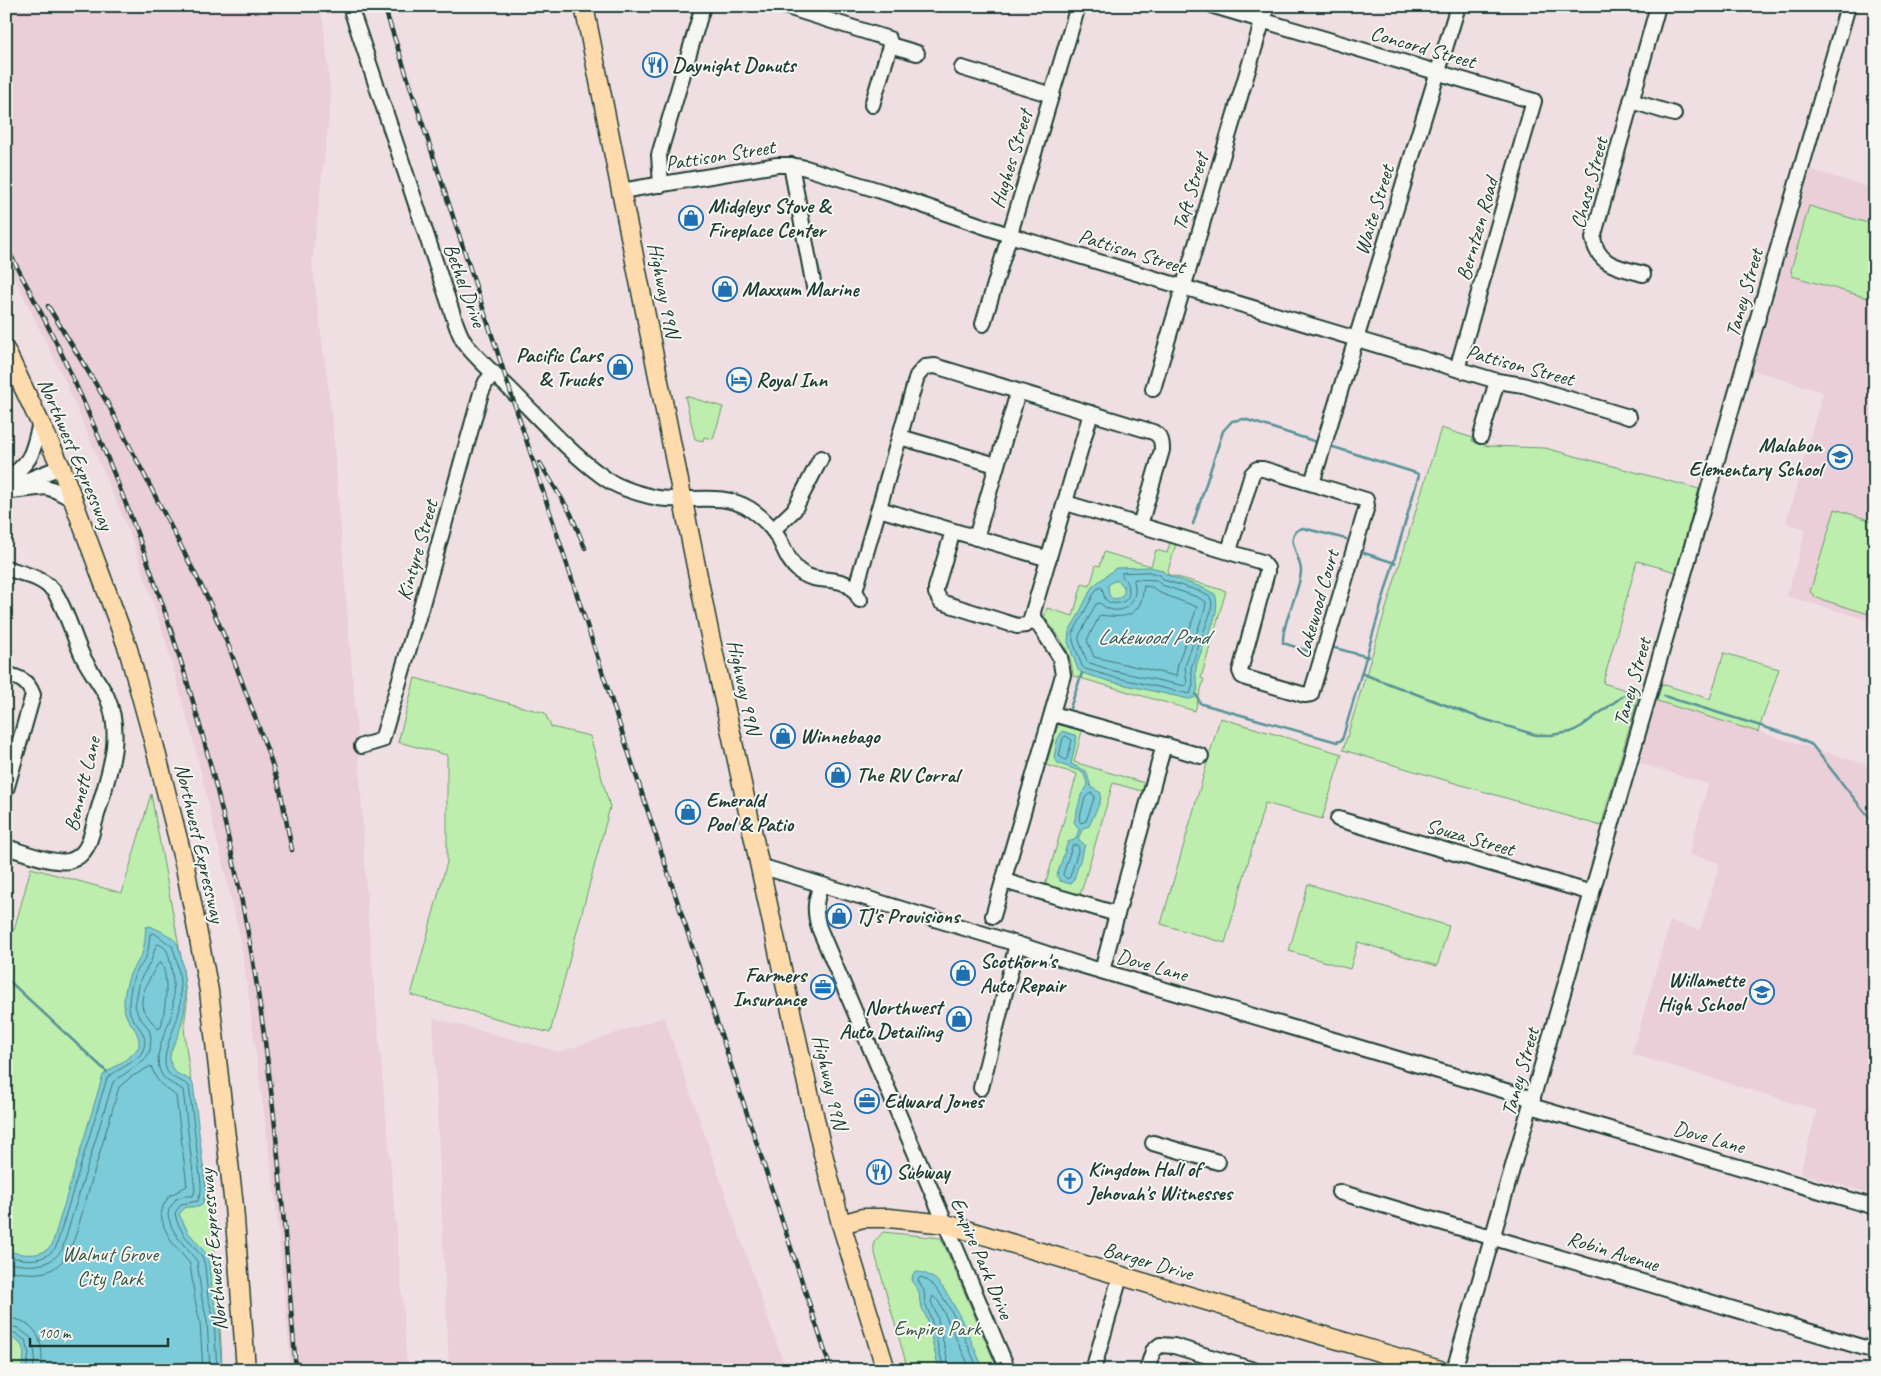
<svg xmlns="http://www.w3.org/2000/svg" width="1881" height="1376" font-family="Caveat,sans-serif">
	<style>
		.built { fill: #eaced8 }
		.green { fill: #bdeead; stroke: #6e9670 }
		.water { fill: #7ccbd8; stroke: #579296; fill-rule: evenodd }
		.lines { fill: none; stroke-linecap: round; stroke-linejoin: round }
		.shore { stroke: #447676; stroke-width: 1 }
		.stream { stroke: #579296; stroke-width: 2.5 }
		.minor-casing { stroke: #1f3d34; stroke-width: 18 }
		.major-casing { stroke: #1f3d34; stroke-width: 21 }
		.minor { stroke: #f6f6f2; stroke-width: 14 }
		.major { stroke: #fedbac; stroke-width: 18 }
		.rail-casing { stroke: #1f3d34; stroke-width: 4.5 }
		.rail { stroke: #f6f6f2; stroke-width: 2.5; stroke-dasharray: 8; stroke-linecap: butt }
		.labels { text-anchor: middle; dominant-baseline: central; stroke-width: 4; stroke-linejoin: round; paint-order: stroke }
		.street-label { font-size: 21px; fill: #1f3d34; stroke: #f6f6f2 }
		.poi-label { font-size: 21px; font-weight: bold; fill: #1f3d34; stroke: #f6f6f2; text-anchor: start }
		.park-label { font-size: 21px; fill: #375846; stroke: #f6f6f2 }
		.water-label { font-size: 22px; font-style: italic; fill: #325955; stroke: #f6f6f2 }
	</style>
	<rect width="100%" height="100%" fill="#efdfe3"/>
	<filter id="ink" filterUnits="userSpaceOnUse"><feTurbulence type="fractalNoise" baseFrequency=".02" numOctaves="2"/><feDisplacementMap in="SourceGraphic" scale="10" xChannelSelector="R" yChannelSelector="G"/><feConvolveMatrix kernelMatrix="1 2 1 2 8 2 1 2 1" color-interpolation-filters="sRGB"/></filter>
	<g filter="url(#ink)">
		<g class="built">
			<path d="M6,6h313l4,15 8,77 -19,165 20,155 27,342 9,160 33,359 6,91h-116l-16,-175 -34,-254 -48,-202 -28,-100 -33,-100 -67,-158 -59,-121z"/>
			<path d="M1811,170l64,19v433l-88,-26 19,-67 -20,-6 37,-131 -70,-22z"/>
			<path d="M1657,701l218,66v428l-75,-22 17,-63 -185,-56 38,-133 30,9 20,-67 -31,-9 19,-70 -68,-21z"/>
			<path d="M664,1017l122,353h-337l-16,-352 127,34z"/>
		</g>
		<g class="green">
			<path d="M1809,206l66,19v75l-83,-24 -1,-6z"/>
			<path d="M685,396l38,11 -10,32 -9,-2 -1,4 -8,-2z"/>
			<path d="M1441,428l32,10 -1,3 16,5 57,2 154,41 -23,83 -39,-11 -34,122 36,11 -38,132 -258,-76z"/>
			<path d="M1835,509l40,13v94l-58,-18 -7,-6z"/>
			<path d="M1170,543l6,1 -9,30 59,17 -25,87 3,1 -9,32 -122,-35c-2,-27 -13,-38 -29,-59l3,-9 26,8 9,-32 8,2 6,-21 4,1 4,-14 47,14 5,-16 11,3z"/>
			<path d="M1724,653l55,16 -21,63 -101,-31 5,-17 48,15z"/>
			<path d="M415,678l130,35 6,14 39,9 20,71 -60,226 -139,-38 36,-133v-107l-49,-13z"/>
			<path d="M1220,718l122,36 -20,65 -57,-16 -40,140 -64,-19z"/>
			<path d="M1058,724l24,7 -8,31 74,22 -3,8 -32,-9 -33,113 -35,-10 32,-112 -31,-9z"/>
			<path d="M151,794l31,169 5,40 -3,23 2,21c15,107 33,215 36,323h-216v-445l8,5 17,-62 91,25z"/>
			<path d="M1308,884l141,42 -12,40 -79,-24 -8,27 -61,-18z"/>
			<path d="M883,1232l58,6 57,132h-90l-34,-120v-8z"/>
		</g>
		<g class="water">
			<path d="M1150,567l12,3 5,5 34,12 14,7c8,22 -15,52 -19,74 -2,12 6,18 -2,30l-5,1 -77,-17 -30,-9 -4,-3 -10,-28 1,-11 9,-15 14,-29 24,-19zM1114,581h5l5,6v6l-4,5 -7,1 -4,-4 -1,-10z"/>
			<path d="M1062,731l15,5 -6,28 15,7 5,16 10,6 -1,9 -10,22 -1,2 -6,2 -5,11 7,6 -11,34 -3,5 -11,-3 -3,-6 11,-33 8,-3 3,-10 -5,-7 7,-26 7,-11 -5,-13 -24,-8 -5,-6 3,-17z"/>
			<path d="M150,926c9,4 20,9 26,16 7,9 10,53 9,65 -1,8 -4,17 -6,26 -4,11 -12,20 -8,32 3,12 16,10 22,18l13,108 -4,14 -4,2h-12l-7,7 9,18 20,24 5,41 5,21 4,52h-201c5,-18 5,-28 -15,-34v-85c16,3 34,8 46,-6l51,-170c11,-9 30,-17 36,-29 2,-19 -16,-23 -15,-42 0,-10 3,-25 8,-34 3,-6 8,-10 10,-16 3,-9 3,-18 4,-27z"/>
			<path d="M915,1272c8,0 15,3 21,8 18,17 37,66 48,90h-45l-12,-51 -7,-16 -1,-11 -7,-12 1,-6z"/>
		</g>
		<g class="lines">
			<g class="shore">
				<path d="M1149,572l11,3 4,5 35,11 11,6 2,5 -1,9 -20,57 2,16 -3,10 -77,-17 -28,-8 -3,-3 -9,-25v-8l23,-43 4,-3 2,1 3,11 5,4c21,3 24,-13 12,-27v-3z"/>
				<path d="M1135,579l21,1 6,5 35,12 9,5 -1,7 -20,57 2,18 -2,2 -71,-15 -27,-9 -8,-22v-4l17,-32 4,-1c17,17 41,2 34,-22z"/>
				<path d="M1144,586l8,1 8,6 37,14 -19,57 -2,12 -82,-19 -7,-17 13,-25c18,2 36,5 42,-17 1,-4 1,-8 2,-12z"/>
				<path d="M1066,736l6,4 -5,19 -2,1 -6,-4 4,-18z"/>
				<path d="M1091,793l4,3 -9,25 -5,2 -2,-3 6,-22z"/>
				<path d="M1073,845h4l2,3 -9,29 -3,2 -4,-4z"/>
				<path d="M161,963c9,15 4,47 0,64l-3,2c-4,-5 -12,-14 -15,-20 -5,-13 9,-35 15,-45z"/>
				<path d="M6,1256c19,4 37,8 50,-9l51,-169c10,-9 31,-16 36,-28 8,-19 -13,-26 -14,-42 0,-10 2,-25 6,-34 3,-6 9,-11 11,-17 3,-7 3,-15 4,-23l4,-1 18,13c7,17 10,42 8,61 -3,19 -21,48 -13,64 5,9 15,9 22,15l12,98v7l-3,10 -17,3 -6,9 2,9 7,13 19,23 2,8 3,32 6,21 3,51"/>
				<path d="M6,1262c21,5 42,7 56,-12l51,-168 26,-18 7,-6 4,-8 1,-12 -2,-9 -11,-14 -3,-10 5,-25 11,-19 5,-16 3,-1c3,2 7,4 8,7 6,13 8,48 5,61 -4,19 -19,38 -12,59 4,11 15,13 23,19l12,100 -2,6h-9l-8,3 -7,10 -1,6 3,11 7,12 19,23 5,38 5,22 3,49"/>
				<path d="M6,1270c40,8 56,4 70,-36l43,-147 12,-10 20,-11c8,20 9,17 25,30l11,90 -18,10 -6,10 -2,9 3,12 7,14 19,23 5,36 5,22 3,48"/>
				<path d="M6,1318c32,1 39,25 35,52"/>
				<path d="M6,1325l12,3 13,10 4,16 -2,16"/>
				<path d="M6,1332l9,1 11,8 3,13 -3,16"/>
				<path d="M944,1370l-13,-52 -6,-16 -1,-11 -6,-11 2,-3c23,4 49,71 58,93"/>
				<path d="M950,1370l-13,-54 -6,-15 2,-5 6,6 32,68"/>
			</g>
			<g class="stream">
				<path d="M1193,524l30,-93 9,-10 12,-2 76,24"/>
				<path d="M1364,553l31,10"/>
				<path d="M1335,648l33,9"/>
				<path d="M1308,651l-25,-8c-1,-21 17,-51 18,-72 0,-14 -20,-38 2,-43l43,11"/>
				<path d="M1363,674l117,44 56,17h15l20,-3 11,-6 49,-36"/>
				<path d="M1196,694l4,9 2,1 135,38 5,-2 77,-265 -3,-2 -89,-28"/>
				<path d="M1664,696l129,40 19,9 63,80"/>
				<path d="M1070,708l12,-35"/>
				<path d="M6,978l101,94"/>
			</g>
			<defs>
				<g id="minor">
					<path d="M350,6l106,318c3,8 6,17 12,23 13,16 29,29 43,43 28,28 59,63 91,86 15,12 37,18 56,22 31,5 64,-7 92,11 12,8 22,18 29,30 6,11 10,24 20,32 21,17 47,-2 61,29"/>
					<path d="M784,6l105,33 1,7 -18,59"/>
					<path d="M1214,6l320,95 -77,268"/>
					<path d="M890,45l27,8"/>
					<path d="M962,68l90,27"/>
					<path d="M1631,101l43,13"/>
					<path d="M791,165l23,122"/>
					<path d="M661,185l-2,-30 44,-149"/>
					<path d="M621,191l156,-26h14l15,3 81,25 122,42 488,146 26,4 106,32"/>
					<path d="M1643,274c-24,-7 -45,-8 -50,-36l65,-232"/>
					<path d="M983,324l95,-318"/>
					<path d="M1153,389l114,-383"/>
					<path d="M1481,436l16,-55"/>
					<path d="M900,437l96,28"/>
					<path d="M6,480c27,-20 26,-25 34,-57"/>
					<path d="M1312,483l146,-477"/>
					<path d="M12,484l8,-1 41,-16"/>
					<path d="M6,489l5,2 35,-4 11,4 17,9"/>
					<path d="M1066,503l196,59 5,6v4l-27,99 2,5 4,2 59,17 6,-1 56,-188 -1,-6 -103,-31h-6l-5,5 -23,77"/>
					<path d="M879,509l170,50"/>
					<path d="M773,530l21,-20 27,-52"/>
					<path d="M953,531l-17,57v5l5,9 76,24 9,-1 4,-3 61,-209"/>
					<path d="M976,538l42,-146"/>
					<path d="M6,568c18,6 35,9 48,23 13,20 19,45 29,66 7,14 17,26 24,40 18,42 0,80 -11,121 -5,17 -7,38 -27,43 -17,3 -46,-9 -63,-14"/>
					<path d="M855,591l62,-215 8,-9 10,-1 218,66c8,4 9,9 9,18l-22,75"/>
					<path d="M6,674c14,4 22,7 27,21l-27,95"/>
					<path d="M1164,745l37,11"/>
					<path d="M362,746l20,-6 40,-136 59,-211 5,-11 8,-9"/>
					<path d="M1338,819l254,74"/>
					<path d="M760,866l257,78 64,21 452,134"/>
					<path d="M1004,881l113,33 47,-169 -111,-31"/>
					<path d="M821,885c-6,16 -7,26 -2,43l189,442"/>
					<path d="M993,916l70,-241 -3,-18 -27,-41"/>
					<path d="M1102,971l15,-57"/>
					<path d="M981,1088l36,-144"/>
					<path d="M1531,1106l344,101"/>
					<path d="M1153,1143l65,19"/>
					<path d="M1339,1192l536,159"/>
					<path d="M1093,1370l27,-93"/>
					<path d="M1147,1370l6,-19 7,-6 14,1 80,24"/>
					<path d="M1454,1370l394,-1364"/>
				</g>
				<g id="major">
					<path d="M584,6l125,625 93,431 21,92 18,70 45,146"/>
					<path d="M6,351l55,116 67,182 24,87 33,131 24,124 25,215 12,164"/>
					<path d="M841,1224l22,-6h26l57,6 494,146"/>
				</g>
			</defs>
			<use href="#minor" class="minor-casing"/>
			<use href="#major" class="major-casing"/>
			<use href="#minor" class="minor"/>
			<use href="#major" class="major"/>
			<defs>
				<g id="rail">
					<path d="M384,6l447,1364"/>
					<path d="M6,246c20,39 41,76 59,115 79,170 139,352 176,536 32,156 42,314 55,473"/>
					<path d="M48,306l60,98 100,195 21,48 40,108 11,34 12,61"/>
					<path d="M540,463l31,51 14,34"/>
				</g>
			</defs>
			<use href="#rail" class="rail-casing"/>
			<use href="#rail" class="rail"/>
		</g>
	</g>
	<defs>
		<symbol id="restaurant-ring" viewBox="-11 -11 22 22"><circle r="9.5" fill="#f6f6f2" stroke="#1f6fb2" stroke-width="1.5"/><path d="M-5-6h1v4h1v-4h1v4h1v-4h1v5L-1.5 .5V6h-2V.5L-5-1ZM5-6V6H3V1.5H1.5Q1.5-4 5-6Z" fill="#1f6fb2"/></symbol>
		<symbol id="shop-ring" viewBox="-11 -11 22 22"><circle r="9.5" fill="#f6f6f2" stroke="#1f6fb2" stroke-width="1.5"/><path d="M-5-2.5h2.3a2.7 3.5 0 0 1 5.4 0H5L5.5 6h-11ZM-1.5-2.5h3a1.5 2.3 0 0 0-3 0Z" fill="#1f6fb2"/></symbol>
		<symbol id="hotel-ring" viewBox="-11 -11 22 22"><circle r="9.5" fill="#f6f6f2" stroke="#1f6fb2" stroke-width="1.5"/><path d="M-6-4.5h1.5V1H6V5H4.5V3h-9V5H-6ZM-4 0a1.8 1.8 0 1 1 3.6 0ZM.5 0V-2.5h3Q6-2.5 6 0Z" fill="#1f6fb2"/></symbol>
		<symbol id="school-ring" viewBox="-11 -11 22 22"><circle r="9.5" fill="#f6f6f2" stroke="#1f6fb2" stroke-width="1.5"/><path d="M0-5L7-2L0 1L-7-2ZM-4 1L0 2.5L4 1V4Q0 6-4 4Z" fill="#1f6fb2"/></symbol>
		<symbol id="office-ring" viewBox="-11 -11 22 22"><circle r="9.5" fill="#f6f6f2" stroke="#1f6fb2" stroke-width="1.5"/><path d="M-6-3h4V-5.5h4V-3h4V5H-6ZM-1-4.5V-3h2v-1.5ZM-6 0V1H6V0Z" fill="#1f6fb2"/></symbol>
		<symbol id="church-ring" viewBox="-11 -11 22 22"><circle r="9.5" fill="#f6f6f2" stroke="#1f6fb2" stroke-width="1.5"/><path d="M-1.2-6h2.4v3.5h3.3v2.4h-3.3V6h-2.4V-.1h-3.3v-2.4h3.3Z" fill="#1f6fb2"/></symbol>
	</defs>
	<g fill-rule="evenodd">
		<use href="#restaurant-ring" x="641" y="51" width="28" height="28"/>
		<use href="#shop-ring" x="677" y="204" width="28" height="28"/>
		<use href="#shop-ring" x="711" y="275" width="28" height="28"/>
		<use href="#shop-ring" x="606" y="353" width="28" height="28"/>
		<use href="#hotel-ring" x="725" y="366" width="28" height="28"/>
		<use href="#school-ring" x="1826" y="443" width="28" height="28"/>
		<use href="#shop-ring" x="769" y="722" width="28" height="28"/>
		<use href="#shop-ring" x="824" y="761" width="28" height="28"/>
		<use href="#shop-ring" x="674" y="798" width="28" height="28"/>
		<use href="#shop-ring" x="825" y="902" width="28" height="28"/>
		<use href="#shop-ring" x="949" y="959" width="28" height="28"/>
		<use href="#office-ring" x="809" y="973" width="28" height="28"/>
		<use href="#school-ring" x="1748" y="978" width="28" height="28"/>
		<use href="#shop-ring" x="945" y="1005" width="28" height="28"/>
		<use href="#office-ring" x="853" y="1087" width="28" height="28"/>
		<use href="#restaurant-ring" x="865" y="1158" width="28" height="28"/>
		<use href="#church-ring" x="1056" y="1167" width="28" height="28"/>
	</g>
	<g class="labels">
		<g class="street-label">
			<text transform="translate(1423 47) rotate(16)">Concord Street</text>
			<text transform="translate(720 155) rotate(-9)">Pattison Street</text>
			<text transform="translate(1011 159) rotate(-73)">Hughes Street</text>
			<text transform="translate(1589 183) rotate(-75)">Chase Street</text>
			<text transform="translate(1190 192) rotate(-73)">Taft Street</text>
			<text transform="translate(1374 210) rotate(-73)">Waite Street</text>
			<text transform="translate(1477 229) rotate(-74)">Berntzen Road</text>
			<text transform="translate(1132 251) rotate(17)">Pattison Street</text>
			<text transform="translate(465 285) rotate(70)">Bethel Drive</text>
			<text transform="translate(664 290) rotate(79)">Highway 99N</text>
			<text transform="translate(1744 293) rotate(-74)">Taney Street</text>
			<text transform="translate(1520 365) rotate(15)">Pattison Street</text>
			<text transform="translate(76 454) rotate(67)">Northwest Expressway</text>
			<text transform="translate(417 550) rotate(-74)">Kintyre Street</text>
			<text transform="translate(1317 604) rotate(-74)">Lakewood Court</text>
			<text transform="translate(1632 682) rotate(-74)">Taney Street</text>
			<text transform="translate(744 687) rotate(78)">Highway 99N</text>
			<text transform="translate(82 784) rotate(-76)">Bennett Lane</text>
			<text transform="translate(1470 837) rotate(16)">Souza Street</text>
			<text transform="translate(200 843) rotate(77)">Northwest Expressway</text>
			<text transform="translate(1152 965) rotate(16)">Dove Lane</text>
			<text transform="translate(1520 1072) rotate(-74)">Taney Street</text>
			<text transform="translate(830 1082) rotate(77)">Highway 99N</text>
			<text transform="translate(1709 1137) rotate(16)">Dove Lane</text>
			<text transform="translate(213 1250) rotate(-95)">Northwest Expressway</text>
			<text transform="translate(1613 1251) rotate(17)">Robin Avenue</text>
			<text transform="translate(982 1258) rotate(67)">Empire Park Drive</text>
			<text transform="translate(1148 1261) rotate(16)">Barger Drive</text>
		</g>
		<g class="poi-label">
			<text x="672" y="65">Daynight Donuts</text>
			<text x="708" y="206">Midgleys Stove &amp;<tspan x="708" dy="24">Fireplace Center</tspan></text>
			<text x="742" y="289">Maxxum Marine</text>
			<text x="602" y="355" text-anchor="end">Pacific Cars<tspan x="602" dy="24">&amp; Trucks</tspan></text>
			<text x="756" y="380">Royal Inn</text>
			<text x="1822" y="445" text-anchor="end">Malabon<tspan x="1822" dy="24">Elementary School</tspan></text>
			<text x="800" y="736">Winnebago</text>
			<text x="856" y="775">The RV Corral</text>
			<text x="706" y="800">Emerald<tspan x="706" dy="24">Pool &amp; Patio</tspan></text>
			<text x="856" y="916">TJ's Provisions</text>
			<text x="980" y="961">Scothorn's<tspan x="980" dy="24">Auto Repair</tspan></text>
			<text x="806" y="975" text-anchor="end">Farmers<tspan x="806" dy="24">Insurance</tspan></text>
			<text x="1744" y="980" text-anchor="end">Willamette<tspan x="1744" dy="24">High School</tspan></text>
			<text x="942" y="1007" text-anchor="end">Northwest<tspan x="942" dy="24">Auto Detailing</tspan></text>
			<text x="884" y="1101">Edward Jones</text>
			<text x="1088" y="1169">Kingdom Hall of<tspan x="1088" dy="24">Jehovah's Witnesses</tspan></text>
			<text x="896" y="1172">Subway</text>
		</g>
		<g class="park-label">
			<text x="110" y="1254">Walnut Grove<tspan x="110" dy="24">City Park</tspan></text>
			<text x="937" y="1328">Empire Park</text>
		</g>
		<g class="water-label">
			<text x="1153" y="637">Lakewood Pond</text>
		</g>
	</g>
	<rect width="1881" height="1376" fill="none" stroke="#f6f6f2" stroke-width="25"/>
	<rect x="12" y="12" width="1856" height="1351" fill="none" stroke="#1f3d34" stroke-width="2" filter="url(#ink)"/>
	<path d="M30 1338v8h138v-8" fill="none" stroke="#1f3d34" stroke-width="2.5"/>
	<text x="38" y="1338" font-size="15" fill="#1f3d34" stroke="#f6f6f2" stroke-width="4" paint-order="stroke">100 m</text>
</svg>
